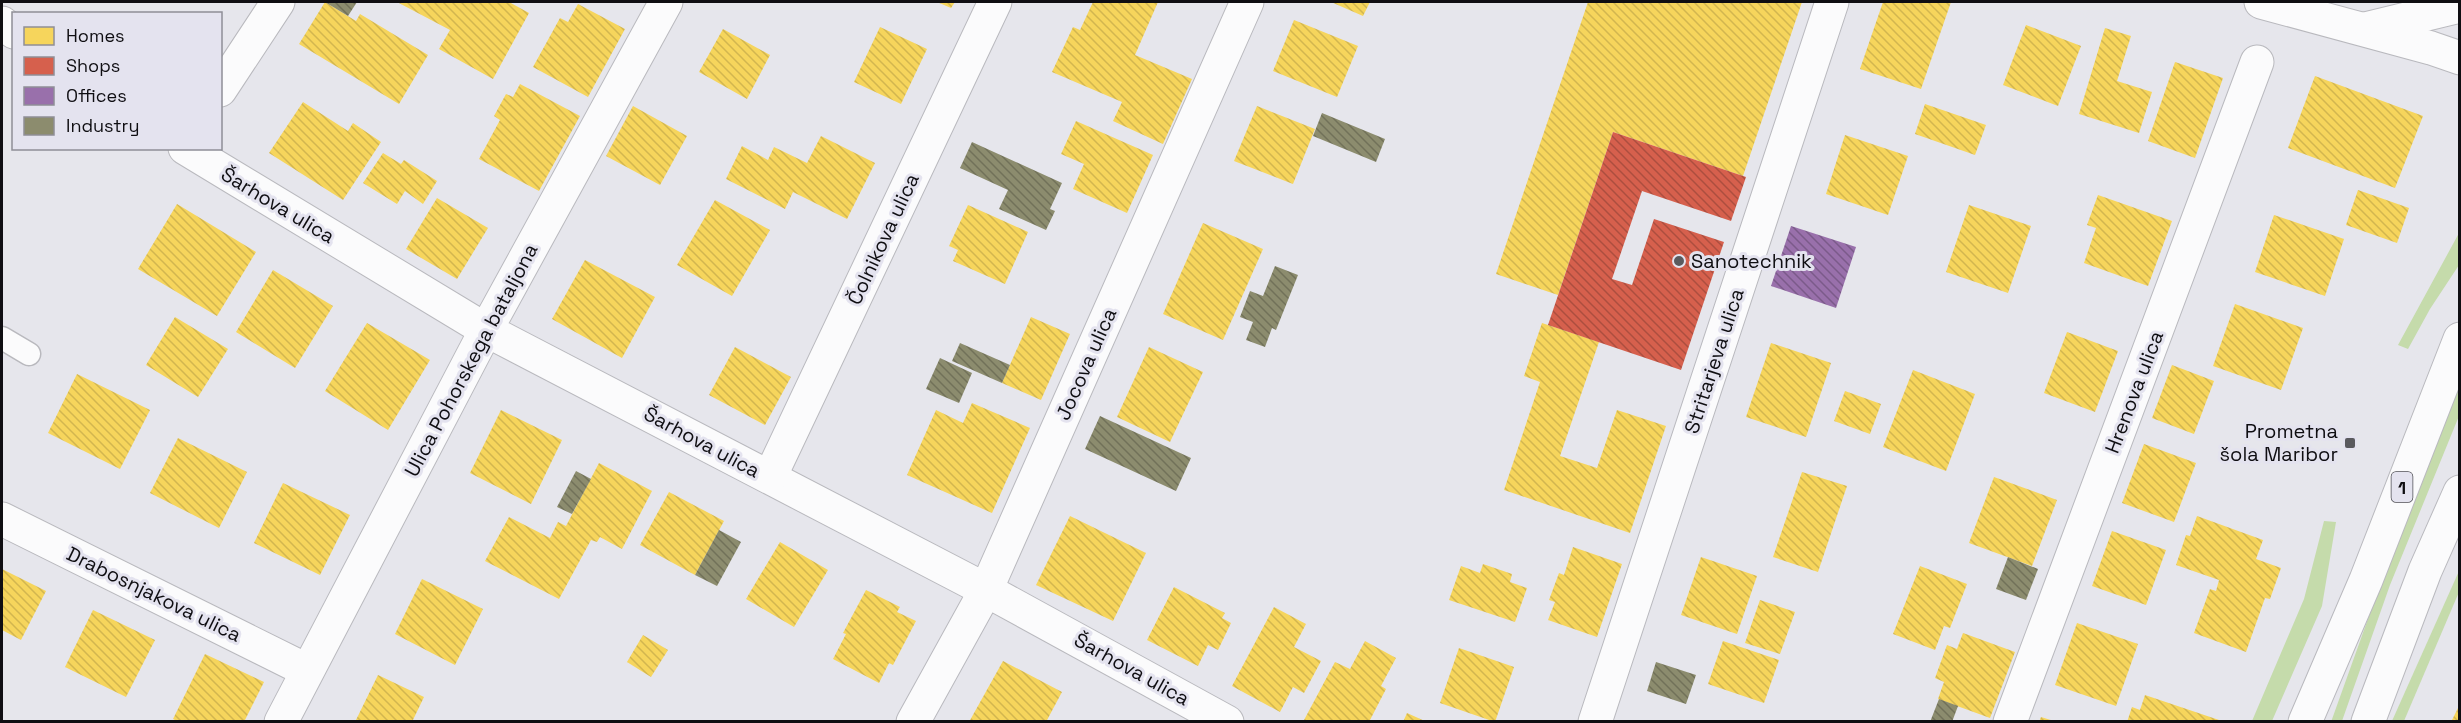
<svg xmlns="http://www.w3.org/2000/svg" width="2461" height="723" font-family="'Space Grotesk',sans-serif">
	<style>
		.green { fill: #c5dbab }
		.homes { fill: url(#homes-back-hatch) }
		.shops { fill: url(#shops-back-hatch) }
		.offices { fill: url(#offices-back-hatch) }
		.industry { fill: url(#industry-back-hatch) }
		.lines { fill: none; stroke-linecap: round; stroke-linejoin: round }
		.service-casing { stroke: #b9b9be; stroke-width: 25 }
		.minor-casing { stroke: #b9b9be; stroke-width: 35 }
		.tertiary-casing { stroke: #b9b9be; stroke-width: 35 }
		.primary-casing { stroke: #b9b9be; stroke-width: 35 }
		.service { stroke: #fbfbfc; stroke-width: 22 }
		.minor { stroke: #fbfbfc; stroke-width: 33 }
		.tertiary { stroke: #fbfbfc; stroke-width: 33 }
		.primary { stroke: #fbfbfc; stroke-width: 33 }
		.poi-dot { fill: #5a5a5e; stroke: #e4e3ef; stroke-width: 2 }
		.labels { text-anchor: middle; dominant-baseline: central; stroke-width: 6; stroke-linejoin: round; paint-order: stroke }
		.shield { fill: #e4e3ef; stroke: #4f4e54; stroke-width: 1.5 }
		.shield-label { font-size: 18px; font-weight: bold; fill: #0f0e12 }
		.street-label { font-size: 20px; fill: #0f0e12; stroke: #e4e3ef }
		.poi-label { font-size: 20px; fill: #0f0e12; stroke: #e4e3ef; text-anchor: start }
	</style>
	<defs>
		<pattern id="homes-back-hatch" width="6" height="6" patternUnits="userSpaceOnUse" patternTransform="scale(1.5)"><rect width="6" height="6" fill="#f6d55c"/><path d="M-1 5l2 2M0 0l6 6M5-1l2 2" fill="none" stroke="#d2b64f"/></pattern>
		<pattern id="shops-back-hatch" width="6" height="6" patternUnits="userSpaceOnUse" patternTransform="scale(1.5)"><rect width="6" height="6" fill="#d6604d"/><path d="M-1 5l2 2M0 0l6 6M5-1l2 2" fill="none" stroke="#ac4e3f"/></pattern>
		<pattern id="offices-back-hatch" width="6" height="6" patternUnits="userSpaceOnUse" patternTransform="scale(1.5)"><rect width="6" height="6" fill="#9970ab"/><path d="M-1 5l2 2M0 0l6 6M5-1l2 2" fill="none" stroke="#7b5a8a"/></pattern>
		<pattern id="industry-back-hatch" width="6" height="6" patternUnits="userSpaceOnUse" patternTransform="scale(1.5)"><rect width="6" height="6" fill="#8c8c6e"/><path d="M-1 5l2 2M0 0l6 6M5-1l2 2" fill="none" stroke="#717159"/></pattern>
	</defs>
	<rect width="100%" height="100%" fill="#e6e6ec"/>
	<g class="green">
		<path d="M2459,233v32l-29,44 -22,40 -10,-4z"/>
		<path d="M2459,388v28l-69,169 -48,136 -11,1 71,-198z"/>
		<path d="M2324,521l12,1 -14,84 -50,115h-20l52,-122z"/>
		<path d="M2459,571v21l-55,129h-12z"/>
	</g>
	<g class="homes">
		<path d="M325,2l31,19 4,-7 68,41 -29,49 -100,-60z"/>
		<path d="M397,2h112l20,11 -36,66 -54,-30 11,-19z"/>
		<path d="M937,2h18l-4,6z"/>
		<path d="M1093,2h65l-23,53 57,24 -29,65 -50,-23 9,-19 -70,-30 21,-45 7,3z"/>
		<path d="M1331,2h39l-7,14z"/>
		<path d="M1588,2h214l-59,174 -130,-44 -55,163 -62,-21z"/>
		<path d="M1883,2h68l-30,87 -61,-20z"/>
		<path d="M578,4l47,25 -37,68 -55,-30 27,-49 8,4z"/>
		<path d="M1294,20l64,26 -21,51 -64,-26z"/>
		<path d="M2026,25l55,21 -23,60 -55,-21z"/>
		<path d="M880,27l47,22 -26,55 -47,-22z"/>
		<path d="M2105,28l26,8 -14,45 35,11 -13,41 -60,-19z"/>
		<path d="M723,29l47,26 -23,44 -48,-27z"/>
		<path d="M2175,62l48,16 -28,80 -47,-17z"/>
		<path d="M2315,76l108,40 -28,72 -107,-40z"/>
		<path d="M520,84l60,32 -41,75 -60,-32 21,-39 -6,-4 12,-22 7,3z"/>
		<path d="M303,102l45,29 5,-8 28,19 -38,58 -74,-47z"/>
		<path d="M1925,104l61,21 -11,30 -60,-21z"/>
		<path d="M633,106l54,30 -27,49 -54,-29z"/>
		<path d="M1257,106l58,23 -22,55 -59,-23z"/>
		<path d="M1076,121l77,34 -26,58 -54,-24 11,-25 -23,-10z"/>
		<path d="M1845,135l63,21 -20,59 -62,-21z"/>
		<path d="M821,136l54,27 -28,56 -54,-27 -8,17 -59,-30 16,-33 26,14 6,-13 33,16z"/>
		<path d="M383,153l18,11 3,-4 33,21 -14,23 -18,-13 -8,13 -34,-21z"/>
		<path d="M2358,190l51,18 -12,35 -51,-18z"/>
		<path d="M2098,195l74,26 -24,65 -64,-23 12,-35 -9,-3z"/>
		<path d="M437,198l51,30 -31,51 -51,-30z"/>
		<path d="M715,200l55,30 -38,66 -55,-31z"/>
		<path d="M177,204l79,48 -39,64 -79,-47z"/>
		<path d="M968,205l60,27 -23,52 -52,-23 5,-11 -9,-4z"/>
		<path d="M1969,205l62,21 -23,67 -62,-21z"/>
		<path d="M2274,215l70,24 -19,57 -70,-24z"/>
		<path d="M1203,223l60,26 -40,91 -60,-26z"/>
		<path d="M585,260l70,37 -33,61 -70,-39z"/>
		<path d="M273,270l60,36 -38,62 -59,-36z"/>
		<path d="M2235,304l68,24 -22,62 -68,-24z"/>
		<path d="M175,317l53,32 -30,48 -52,-32z"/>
		<path d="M1031,317l39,17 -29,66 -39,-17z"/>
		<path d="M367,323l63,37 -42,70 -63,-39z"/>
		<path d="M1542,323l57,19 -39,114 37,12 20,-58 49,16 -36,107 -126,-43 36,-108 -16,-6z"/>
		<path d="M2067,332l51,19 -23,61 -51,-19z"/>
		<path d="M1771,343l60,20 -25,74 -60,-20z"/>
		<path d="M735,347l56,30 -26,48 -56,-30z"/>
		<path d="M1149,347l54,25 -33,70 -53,-25z"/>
		<path d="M2172,365l42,16 -20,53 -42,-16z"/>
		<path d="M1913,370l62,24 -29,77 -63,-24z"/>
		<path d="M77,374l73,36 -30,59 -72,-36z"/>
		<path d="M1845,391l36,13 -11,30 -36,-13z"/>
		<path d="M972,403l58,25 -38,85 -85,-38 29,-65 27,13z"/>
		<path d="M501,410l61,30 -31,64 -61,-31z"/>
		<path d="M178,438l69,34 -28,56 -69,-35z"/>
		<path d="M2144,444l52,19 -22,59 -52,-19z"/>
		<path d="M599,463l53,28 -30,58 -22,-12 -3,5 -6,-2 -32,59 -74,-38 24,-44 41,21 8,-16 8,4z"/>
		<path d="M1802,472l45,14 -29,86 -45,-15z"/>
		<path d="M1994,477l63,23 -25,66 -63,-23z"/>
		<path d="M283,483l67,32 -30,60 -66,-32z"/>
		<path d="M669,492l55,29 -29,54 -55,-30z"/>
		<path d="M1070,516l76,37 -33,68 -77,-36z"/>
		<path d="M2197,516l66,24 -7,19 25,9 -11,31 -5,-1 -19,54 -52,-19 16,-44 6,2 3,-11 -43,-15 10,-30 4,1z"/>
		<path d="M2112,531l54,19 -20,55 -54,-19z"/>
		<path d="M780,542l48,28 -34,57 -48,-28z"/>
		<path d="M1573,547l49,17 -25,73 -49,-17 7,-18 -6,-2 10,-27 5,2z"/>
		<path d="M1701,557l56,19 -20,58 -56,-19z"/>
		<path d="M1483,564l29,10 -2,8 17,6 -12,34 -66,-22 12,-34 19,7z"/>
		<path d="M1920,566l47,18 -17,44 -6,-2 -9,24 -42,-16z"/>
		<path d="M2,569l44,22 -25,49 -19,-10z"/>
		<path d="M422,579l61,30 -28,56 -60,-31z"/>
		<path d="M1174,587l51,26 -3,5 9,5 -13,27 -10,-5 -10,21 -51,-26z"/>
		<path d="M866,590l34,17 -3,5 19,9 -23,44 -4,-2 -10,20 -46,-24 13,-25 -3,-1z"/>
		<path d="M1760,600l35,12 -15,42 -35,-11z"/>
		<path d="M1274,607l32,17 -12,23 27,14 -17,32 -11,-6 -13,25 -48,-26z"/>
		<path d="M93,610l62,30 -29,57 -61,-30z"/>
		<path d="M2077,623l61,21 -22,62 -61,-21z"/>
		<path d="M1963,633l52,19 -25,66 -52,-19 6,-17 -9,-4 12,-33 10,4z"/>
		<path d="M643,635l25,15 -17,27 -24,-15z"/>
		<path d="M1365,641l31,17 -15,28 5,3 -17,33 -65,-2 31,-58 15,7z"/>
		<path d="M1723,641l56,19 -15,43 -56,-19z"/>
		<path d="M1459,648l55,19 -19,55 -55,-19z"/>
		<path d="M205,654l59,28 -20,40h-65l-6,-3z"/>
		<path d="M1003,661l59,31 -16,30h-77z"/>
		<path d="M378,675l46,22 -12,25h-57z"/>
		<path d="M2145,695l77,26 -1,1h-94l5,-15 8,3z"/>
		<path d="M2460,704v18h-9z"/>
		<path d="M1407,713l20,9h-24z"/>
		<path d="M2041,717l13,4v1h-15z"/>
	</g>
	<path class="shops" d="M1613,132l133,45 -15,44 -89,-30 -30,88 20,6 22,-66 70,23 -43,128 -133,-45z"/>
	<path class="offices" d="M1791,226l65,21 -20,61 -65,-22z"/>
	<g class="industry">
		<path d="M325,2h32l-9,14z"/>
		<path d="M1322,113l63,26 -9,23 -63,-26z"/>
		<path d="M972,142l90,41 -12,26 5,2 -9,19 -47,-21 9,-19 -48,-22z"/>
		<path d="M1275,266l23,9 -22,55 -4,-2 -7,19 -19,-7 7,-18 -13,-5 10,-26 13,5z"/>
		<path d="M960,343l50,22 -8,18 -50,-22z"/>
		<path d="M940,358l32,15 -13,30 -33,-14z"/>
		<path d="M1100,416l91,42 -15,33 -91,-42z"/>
		<path d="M576,471l15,8 -19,35 -15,-7z"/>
		<path d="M719,530l22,12 -24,44 -22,-11z"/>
		<path d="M2008,557l30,12 -12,31 -30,-11z"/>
		<path d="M1656,662l40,13 -10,29 -39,-13z"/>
		<path d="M1939,699l19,7 -6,16h-22z"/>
	</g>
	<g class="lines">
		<defs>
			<path id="service" d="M2,338l27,16"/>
			<g id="minor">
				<path d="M2,23l12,9"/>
				<path d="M220,90l58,-88"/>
				<path d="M185,148l301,182 500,260 241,132"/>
				<path d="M770,477l225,-475"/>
				<path d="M2,519l304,151"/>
				<path d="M281,722l205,-392 180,-328"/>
				<path d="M913,722l73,-132 261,-588"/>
				<path d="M1595,722l237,-720"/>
				<path d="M2010,722l247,-660"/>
			</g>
			<g id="tertiary">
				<path d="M2261,2l170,46 29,10"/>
				<path d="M2365,29l95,-23"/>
			</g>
			<g id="primary">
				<path d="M2305,722l61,-142 94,-241"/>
				<path d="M2368,722l57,-151 35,-79"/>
			</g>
		</defs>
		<use href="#service" class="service-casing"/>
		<use href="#minor" class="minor-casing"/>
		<use href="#tertiary" class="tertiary-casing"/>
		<use href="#primary" class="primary-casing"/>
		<use href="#service" class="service"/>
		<use href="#minor" class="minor"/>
		<use href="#tertiary" class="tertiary"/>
		<use href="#primary" class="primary"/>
	</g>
	<g class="poi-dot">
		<circle cx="1679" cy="261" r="6"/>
		<rect x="2344" y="437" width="12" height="12" rx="3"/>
	</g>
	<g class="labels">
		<rect class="shield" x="2391.5" y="472" width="21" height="30" rx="4.5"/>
		<g class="shield-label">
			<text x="2402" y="487">1</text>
		</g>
		<g class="street-label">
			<text transform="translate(278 205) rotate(31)">Šarhova ulica</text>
			<text transform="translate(883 239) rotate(-65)">Čolnikova ulica</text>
			<text transform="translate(471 360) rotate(-62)">Ulica Pohorskega bataljona</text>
			<text transform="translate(1714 361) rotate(-72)">Stritarjeva ulica</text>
			<text transform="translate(1086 364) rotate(-66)">Jocova ulica</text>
			<text transform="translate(2134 392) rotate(-69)">Hrenova ulica</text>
			<text transform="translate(702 442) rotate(28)">Šarhova ulica</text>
			<text transform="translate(154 594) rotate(26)">Drabosnjakova ulica</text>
			<text transform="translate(1132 669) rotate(29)">Šarhova ulica</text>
		</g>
		<g class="poi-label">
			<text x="1691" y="261">Sanotechnik</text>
			<text x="2338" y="431" text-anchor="end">Prometna<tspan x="2338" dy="23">šola Maribor</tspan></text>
		</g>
	</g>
	<rect width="2461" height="723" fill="none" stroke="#0f0e12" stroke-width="6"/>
	<rect x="12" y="12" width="210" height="138" fill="#e4e3ef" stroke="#8f8e97" stroke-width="1.5"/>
	<rect x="24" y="27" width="30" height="18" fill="#f6d55c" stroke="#8f8e97" stroke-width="1.5"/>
	<text x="66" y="42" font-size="18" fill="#0f0e12">Homes</text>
	<rect x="24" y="57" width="30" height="18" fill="#d6604d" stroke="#8f8e97" stroke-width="1.5"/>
	<text x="66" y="72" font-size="18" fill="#0f0e12">Shops</text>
	<rect x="24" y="87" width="30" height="18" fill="#9970ab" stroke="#8f8e97" stroke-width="1.5"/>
	<text x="66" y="102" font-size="18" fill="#0f0e12">Offices</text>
	<rect x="24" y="117" width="30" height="18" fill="#8c8c6e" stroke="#8f8e97" stroke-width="1.5"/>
	<text x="66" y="132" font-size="18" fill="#0f0e12">Industry</text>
</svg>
